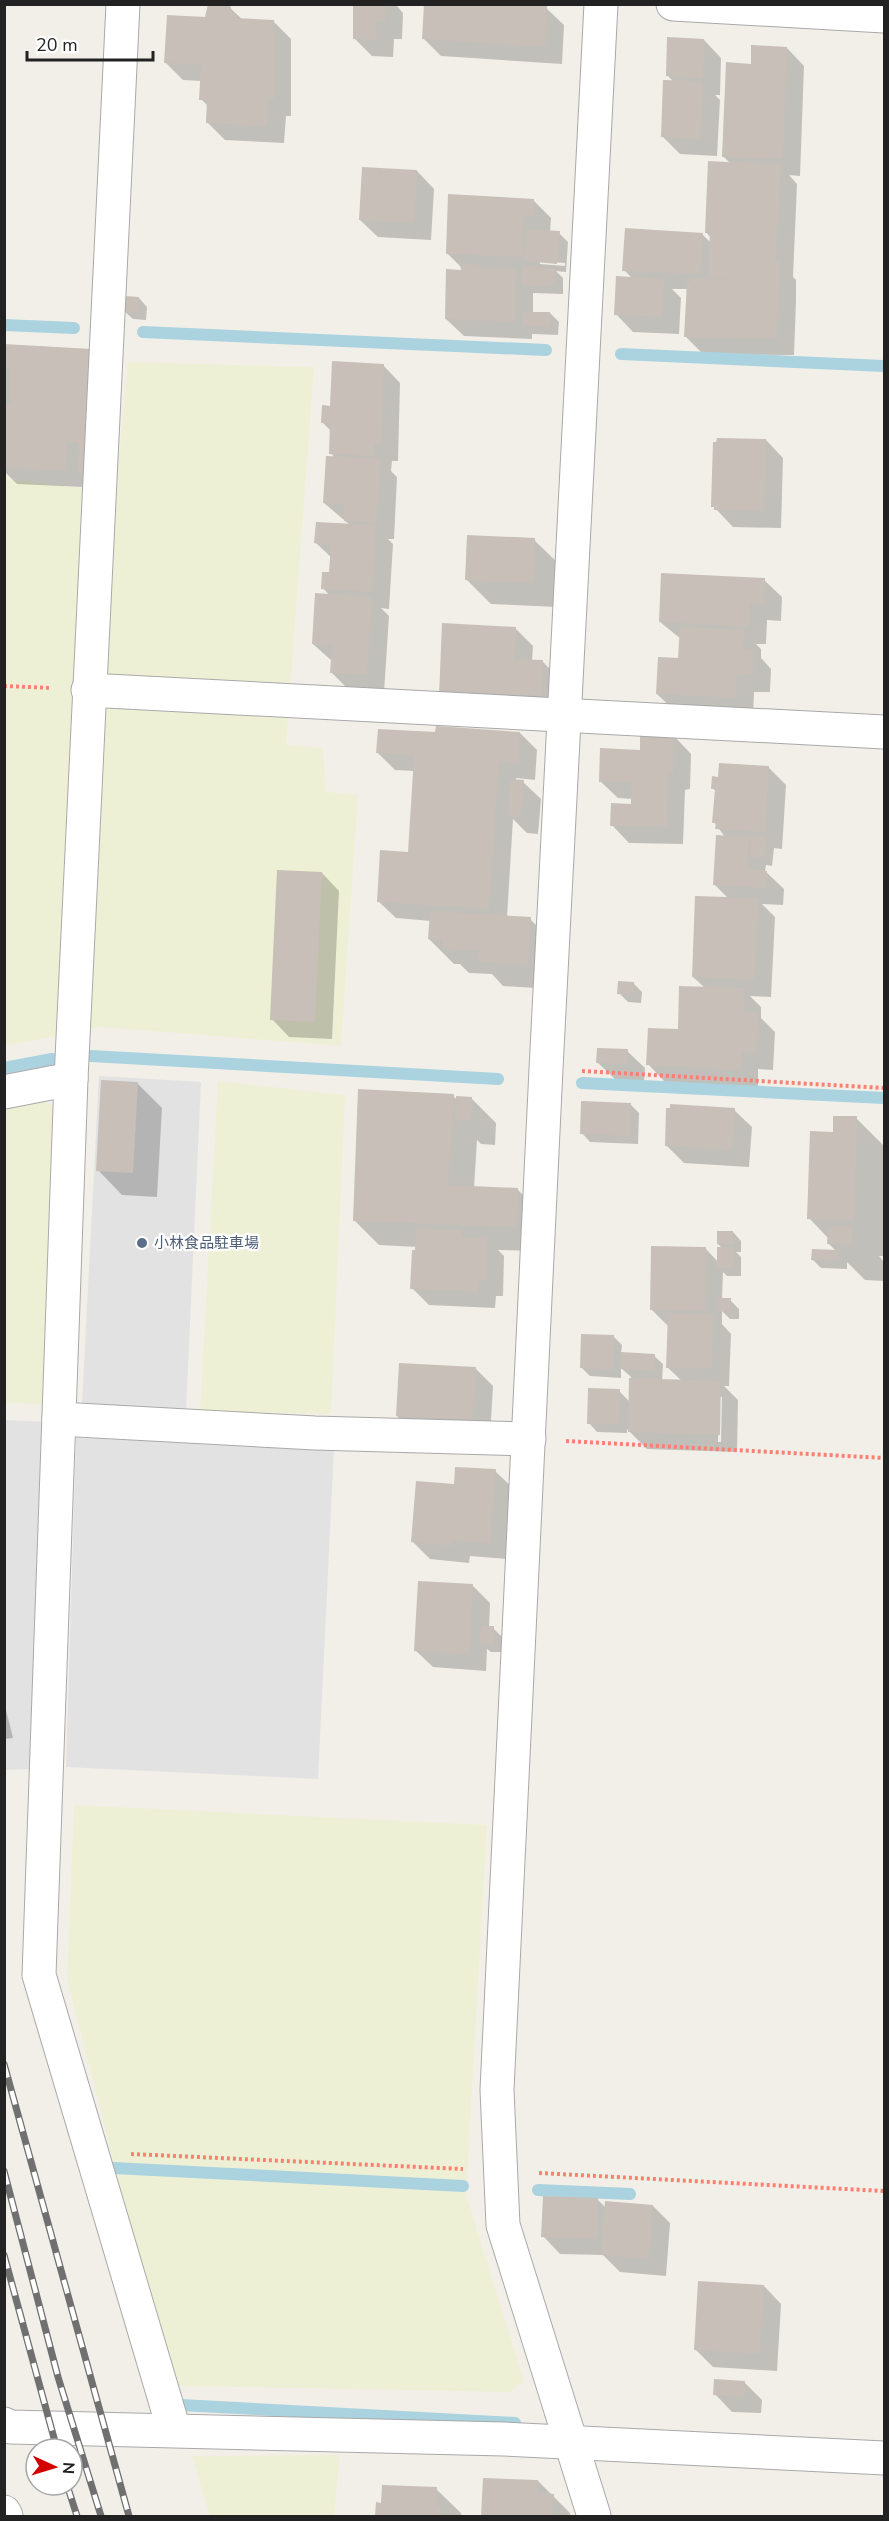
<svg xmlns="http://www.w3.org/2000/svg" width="889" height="2521" font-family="'Nunito Sans','Noto Sans JP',sans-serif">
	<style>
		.farmland { fill: #eef0d5 }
		.parking { fill: #e2e2e2 }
		.shadow { fill: #0003; fill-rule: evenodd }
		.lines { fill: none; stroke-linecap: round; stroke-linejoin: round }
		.stream { stroke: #aad3df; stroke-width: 12 }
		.building { fill: #c7bfb8 }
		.minor-casing { stroke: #a9a9a9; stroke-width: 35 }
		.path { stroke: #fa8072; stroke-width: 4; stroke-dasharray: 3 3; stroke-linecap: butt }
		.minor { stroke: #fff; stroke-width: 33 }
		.rail-casing { stroke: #707070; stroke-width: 7 }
		.rail { stroke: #fff; stroke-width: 4.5; stroke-dasharray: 14; stroke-linecap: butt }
		.service-dot { fill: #5c6f8a; stroke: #fff; stroke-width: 2 }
		.labels { text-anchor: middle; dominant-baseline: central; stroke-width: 4.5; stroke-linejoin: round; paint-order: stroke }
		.service-label { font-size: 15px; fill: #4e5e75; stroke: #fff; text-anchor: start }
	</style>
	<rect width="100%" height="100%" fill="#f2efe9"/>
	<g class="farmland">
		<path d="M128,362l186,5 -28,378 37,3 3,44 32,3 -17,251 -240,-19 -96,19v-567l111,13z"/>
		<path d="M218,1081l127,14 -14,319 -131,-2z"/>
		<path d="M40,1098l17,12 -11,294 -41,-1v-297z"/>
		<path d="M74,1805l413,20 -21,370 58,186 -14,11 -331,-6 -57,-192 -55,-215z"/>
		<path d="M340,2455l-6,61h-124l-18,-60z"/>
	</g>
	<g class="parking">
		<path d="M99,1076l102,6 -15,330 -104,-8z"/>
		<path d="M5,1420l44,2 -18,347 -26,1z"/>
		<path d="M76,1438l258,10 -16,331 -252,-12z"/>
	</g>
	<g class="shadow">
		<path d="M355,4h40l8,9 -1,26h-8l-1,18 -21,-1 -17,-17z"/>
		<path d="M426,4l120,4 18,17 -2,39 -121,-8 -17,-17z"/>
		<path d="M229,7l14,13 30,1 18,18v77h-5l-2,27 -59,-3 -17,-17 1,-16 -8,-8v-18l-18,-1 -18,-18 41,-44z"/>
		<path d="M704,40l17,18 -1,37h-5l5,5 -3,56 -37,-2 -17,-17 10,-56 -5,-5z"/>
		<path d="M787,48l17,18 -4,110 -11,-1 8,9 -4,93 3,3v21l-2,54 -91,-1 -17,-17 2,-48h-16l9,9 -2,36 -46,-2 -17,-18 17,-35 -9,-9 78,-36 9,9v-5l-5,-6 25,-68 -8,-8 29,-91z"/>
		<path d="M417,171l17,18 -3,51 -53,-3 -18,-17z"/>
		<path d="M533,200l18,18 -1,14 9,1 9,9 -2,30 -10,-1 7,7v16l-30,-1v20h17l9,9 -1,13 -26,-1v5l-68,-3 -18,-17 16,-47v-4l-15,-15zM540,261l25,2v3l-25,-2z"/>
		<path d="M139,298l8,9 -1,13 -13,-1 -9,-8z"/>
		<path d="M4,345l104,23 -12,121 -13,-13v11l-66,-3 -13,-13z"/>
		<path d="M383,365l17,18 -2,78h-6l-1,10 6,6 -3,62h-6l5,5 -4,65 -8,-1 8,8 -5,76 -35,-2 -18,-18 1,-11 -19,-17 17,-48 -7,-8 8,-14 1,-16 -16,-15 34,-18 -26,-22 11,-45 -4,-5v-22l-8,-8 9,-16z"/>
		<path d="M766,440l17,18 -2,70 -48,-1 -20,-21z"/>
		<path d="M534,540l25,24 -2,43 -66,-3 -25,-25z"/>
		<path d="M764,580l18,17 -1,24 -14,-1 -1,24h-10l5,5v9l10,11 -1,23h-16l-1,23 -78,-4 -18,-17 23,-34 1,-21 -21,-17z"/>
		<path d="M444,624l71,4 18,18 -1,15h10l18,18 -2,34 -29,3z"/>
		<path d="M520,733l17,17 -2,30 -19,-2v3l7,1 18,17 -3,35 -11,-1 -14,-14 -6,98 23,2 25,25 -3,45 -49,-3 -11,-12 -23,-1 -9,-9h-6l-25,-25 2,-18 -35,-3 -18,-17 31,-48 6,-82 -20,-1 -18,-18 60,-18z"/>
		<path d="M674,736l17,18 -1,35 -5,1 -2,54 -54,-1 -17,-18 20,-20v-6l-14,-1 -18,-17 41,-30z"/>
		<path d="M769,768l17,17 -4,64 -8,-1 -2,18 -6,-1 -1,6 19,18 -1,16 -21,-1 13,13 -4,80 -21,-1 11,11v11l14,14 -2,38 -15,-1v18l-93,-5 -17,-18 31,-34 26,-42 -12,-11 35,-79 -14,-14 11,-47 -11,-15 2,-30 -3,-4z"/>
		<path d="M322,873l17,18 -7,148 -43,-2 -17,-18z"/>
		<path d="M633,983l9,9 -1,11 -13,-1 -9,-9z"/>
		<path d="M627,1051l18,17 -1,13 -29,-2 -18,-17z"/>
		<path d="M137,1083l25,25 -5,89 -35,-2 -24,-25z"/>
		<path d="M453,1096l4,4 14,-2 25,25 -1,22 -14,-1 -4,-4 -3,48 43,1 25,25 -1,37 -43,-1 6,6 -1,40h-7l-1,12 -66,-3 -17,-17 5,-41 -38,-2 -25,-25z"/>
		<path d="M630,1104l9,9 -1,31 -48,-2 -8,-9z"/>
		<path d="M734,1110l18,17 -3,40 -65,-4 -18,-18z"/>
		<path d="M856,1118l28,28v110h-5l5,6v19l-19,-1 -18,-18v7l-26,-1 -9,-9 24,-8 -8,-8v-5l-19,-20 25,-84z"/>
		<path d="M733,1232l8,9v11h-5l5,5v19h-14l-4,-4 -1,28h8l9,9v10h-9l-8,-8v13l9,10 -2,52h-5l14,14 -1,52 -90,-3 -20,-20v4l-30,-1 -8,-9 30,-32 11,11 1,-25 -10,-9v10l-31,-2 -9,-9 32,-31 9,9 -1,8 33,3 9,8 -1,17h20l-15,-14 2,-40 -18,-18 55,-60 12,13 5,-13 -5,-5zM719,1397h3l-1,45h-3z"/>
		<path d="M475,1368l18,18 -3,51 -75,-4 -18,-17z"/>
		<path d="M495,1471l18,17 -6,71 -37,-3 -1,7 -39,-4 -17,-17 42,-56z"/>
		<path d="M473,1586l17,17 -1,25h4l9,9v15h-11l-4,-3 -1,22 -53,-4 -18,-17z"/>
		<path d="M4,1702l9,36 -9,1z"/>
		<path d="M597,2199l9,9 47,-2 17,17 -4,53 -46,-4 -17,-17 -43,-1 -17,-18z"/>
		<path d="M764,2286l17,18 -4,67 -64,-4 -17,-17z"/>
		<path d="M744,2382l18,18 -1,13 -29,-1 -17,-18z"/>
		<path d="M484,2479l54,2 32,32v3h-87z"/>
		<path d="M436,2489l25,24v3h-84v-12z"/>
	</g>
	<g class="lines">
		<g class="stream">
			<path d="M4,325l70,3"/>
			<path d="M143,332l403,18"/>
			<path d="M621,354l263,12"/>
			<path d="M91,1056l407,23"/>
			<path d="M4,1068l48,-9"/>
			<path d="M582,1083l302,15"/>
			<path d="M114,2168l349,18"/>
			<path d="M538,2190l92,4"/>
			<path d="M181,2405l334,18"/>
		</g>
	</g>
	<g class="building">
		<path d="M208,4l22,1 4,13 40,2v79h-5l-2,27 -61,-3 1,-23h-8l2,-35 -37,-2 3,-48 38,2z"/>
		<path d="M353,4h33l-1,18h-8l-1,18 -23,-1z"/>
		<path d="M424,4l123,2 -2,41 -123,-8z"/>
		<path d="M667,37l37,2 -1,39 -37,-2z"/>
		<path d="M751,45l36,2 -4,112 -61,-2 4,-95 25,2z"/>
		<path d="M663,80l40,1 -3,58 -39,-2z"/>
		<path d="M708,161l73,4 -5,96h3v21l-2,56 -93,-1 3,-55h4v-4l63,3 -46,-3 2,-45h-5z"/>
		<path d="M362,167l55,3 -3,53 -55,-3z"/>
		<path d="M448,194l86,5 -1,18h-9l-1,40 -77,-3z"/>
		<path d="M625,228l78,5 -3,41 -78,-3z"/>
		<path d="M526,229l34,2 -3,33 -33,-3z"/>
		<path d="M460,264l21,1 -1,3 36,1 -1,53 -70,-3 1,-50 15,1z"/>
		<path d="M522,266l33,2 -1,18 -33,-1z"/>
		<path d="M616,276l48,3 -2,38 -48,-2z"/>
		<path d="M124,296l15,1 -1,15 -15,-1z"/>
		<path d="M523,312h27v15l-27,-1z"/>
		<path d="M4,344l87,5 -6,95h4l-2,29 -10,-1 2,-29 -12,-1 -1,29 -62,-4v-65l6,1 1,-36h-7z"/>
		<path d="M332,361l52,3 -3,80h-6l-1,12 -45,-2 1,-31h-9l1,-18 8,1z"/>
		<path d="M717,438l49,1 -2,72 -50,-1v-3h-3l2,-65h3z"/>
		<path d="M326,456l54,2 -3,65 -33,-2v-17l-21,-1z"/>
		<path d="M316,522l60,3 -4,67 -51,-3 1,-17h7l2,-27 -17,-2z"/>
		<path d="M467,535l68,3 -2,45 -68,-3z"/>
		<path d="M661,573l104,5 -1,27 -14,-1 -1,23 -90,-5z"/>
		<path d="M315,593l57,4 -5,78 -37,-2 2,-27 -20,-2z"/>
		<path d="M442,623l74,4 -2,32 29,1 -2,36 -28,-2 -1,6 -73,-4z"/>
		<path d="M680,627l65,3 -2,19 11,1 -1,25h-16l-1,23 -80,-4 2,-37 20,1z"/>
		<path d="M436,726l84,6 -2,31 -19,-2 -10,148 -112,-7 3,-52 28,2 6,-96 -38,-3 2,-24 57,3z"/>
		<path d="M640,734l34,1 -1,38h-5l-1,54 -57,-1 1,-23 20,1v-22h-32l1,-34 40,2z"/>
		<path d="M719,763l50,3 -4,66 -50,-3 1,-6h-4l3,-34h-4l1,-13 6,1z"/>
		<path d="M510,779l14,1 -3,37 -13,-1z"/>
		<path d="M716,835l34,2 -3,32 20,2 -1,17 -53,-3z"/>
		<path d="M751,836l15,1 -2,21 -14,-1z"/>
		<path d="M277,870l45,2 -7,150 -45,-2z"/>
		<path d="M695,896l63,2 -4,82 -62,-3z"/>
		<path d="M430,911l101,6 -3,48 -51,-3 1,-11 -36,-3 1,-8 -15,-1z"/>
		<path d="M618,981l16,1 -1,13 -16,-1z"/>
		<path d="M679,986l66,2 -1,24 14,1 -2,40 -14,-1 -1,18 -95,-5 2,-37 30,1z"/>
		<path d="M597,1048l31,1 -1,15 -31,-1z"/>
		<path d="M101,1080l37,2 -5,91 -37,-2z"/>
		<path d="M358,1089l96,5 -6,91 70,3 -2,39 -163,-6z"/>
		<path d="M456,1096l16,1 -1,24 -16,-1z"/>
		<path d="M581,1101l50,2 -1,33 -50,-2z"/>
		<path d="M670,1104l65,4 -3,42 -67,-4 1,-38h4z"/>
		<path d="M833,1116h24l-3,104 -47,-1 3,-88 23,1z"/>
		<path d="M828,1226l24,1v18l-25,-1z"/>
		<path d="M416,1228l46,2v7h25l-1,42 -7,1 -1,12 -68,-3 2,-39h3z"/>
		<rect x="717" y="1231" width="16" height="13"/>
		<path d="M651,1246l55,1 -1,64 -55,-1z"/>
		<rect x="717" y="1247" width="16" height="21"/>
		<path d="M812,1249l27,1v11l-28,-1z"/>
		<path d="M719,1298h12l-1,13h-11z"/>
		<path d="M668,1313l46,2 -2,54 -46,-1z"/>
		<path d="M581,1334l33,1 -1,35 -33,-2z"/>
		<path d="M621,1352l34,2 -1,17 -34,-2z"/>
		<path d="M399,1363l77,4 -3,53 -77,-4z"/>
		<path d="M629,1378l92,3 -1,54 -92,-3z"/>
		<path d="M588,1388l32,1 -2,36 -31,-1z"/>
		<path d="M455,1467l41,2 -6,74 -37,-3 -1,6 -41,-4 5,-61 38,3z"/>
		<path d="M418,1581l55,3 -4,70 -55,-3z"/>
		<path d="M481,1626h13v18h-14z"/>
		<path d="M543,2196l55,2 -1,41 -56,-2z"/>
		<path d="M605,2201l48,4 -4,54 -48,-4z"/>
		<path d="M698,2281l66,4 -4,69 -66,-4z"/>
		<path d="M714,2379l31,2 -1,16 -31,-2z"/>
		<path d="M483,2478l55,2v13l16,1 -1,22h-72z"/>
		<path d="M382,2485l55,2 -1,18 4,1v10h-65l1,-14 5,1z"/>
	</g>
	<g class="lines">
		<defs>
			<g id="minor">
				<path d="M123,4l-52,1075 -32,896 135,455"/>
				<path d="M673,4l211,12"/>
				<path d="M88,690l796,42"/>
				<path d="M4,1092l67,-13"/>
				<path d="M59,1419l256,14 214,6"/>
				<path d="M4,2424l6,3 494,12 380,19"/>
				<path d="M4,2512l2,4"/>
				<path d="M594,2516l-91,-291 -6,-135 49,-1021 55,-1065"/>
			</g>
		</defs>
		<use href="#minor" class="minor-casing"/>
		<g class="path">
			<path d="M4,686l48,2"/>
			<path d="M582,1071l302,17"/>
			<path d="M566,1441l318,17"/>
			<path d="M131,2154l332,15"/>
			<path d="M539,2173l345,18"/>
		</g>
		<use href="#minor" class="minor"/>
		<defs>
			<g id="rail">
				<path d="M4,2064l125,452"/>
				<path d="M4,2171l54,206 43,139"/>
				<path d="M4,2255l53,194"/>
				<path d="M67,2485l10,31"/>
			</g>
		</defs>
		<use href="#rail" class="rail-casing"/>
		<use href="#rail" class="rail"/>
	</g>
	<circle class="service-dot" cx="142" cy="1243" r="6"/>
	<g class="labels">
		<g class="service-label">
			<text x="154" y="1243">小林食品駐車場</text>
		</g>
	</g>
	<rect width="889" height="2521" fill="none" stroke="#222222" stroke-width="12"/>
	<g transform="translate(54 2467) rotate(94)"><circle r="28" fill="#ffffff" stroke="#a7a7a7" stroke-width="1.5"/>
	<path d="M0-4.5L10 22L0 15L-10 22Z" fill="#d40000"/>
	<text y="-9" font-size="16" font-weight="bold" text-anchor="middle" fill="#222222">N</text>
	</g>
	<path d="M27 51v9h126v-9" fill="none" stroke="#222222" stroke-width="3"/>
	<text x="36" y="51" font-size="18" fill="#222222" stroke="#ffffff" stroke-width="4.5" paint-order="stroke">20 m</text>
</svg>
